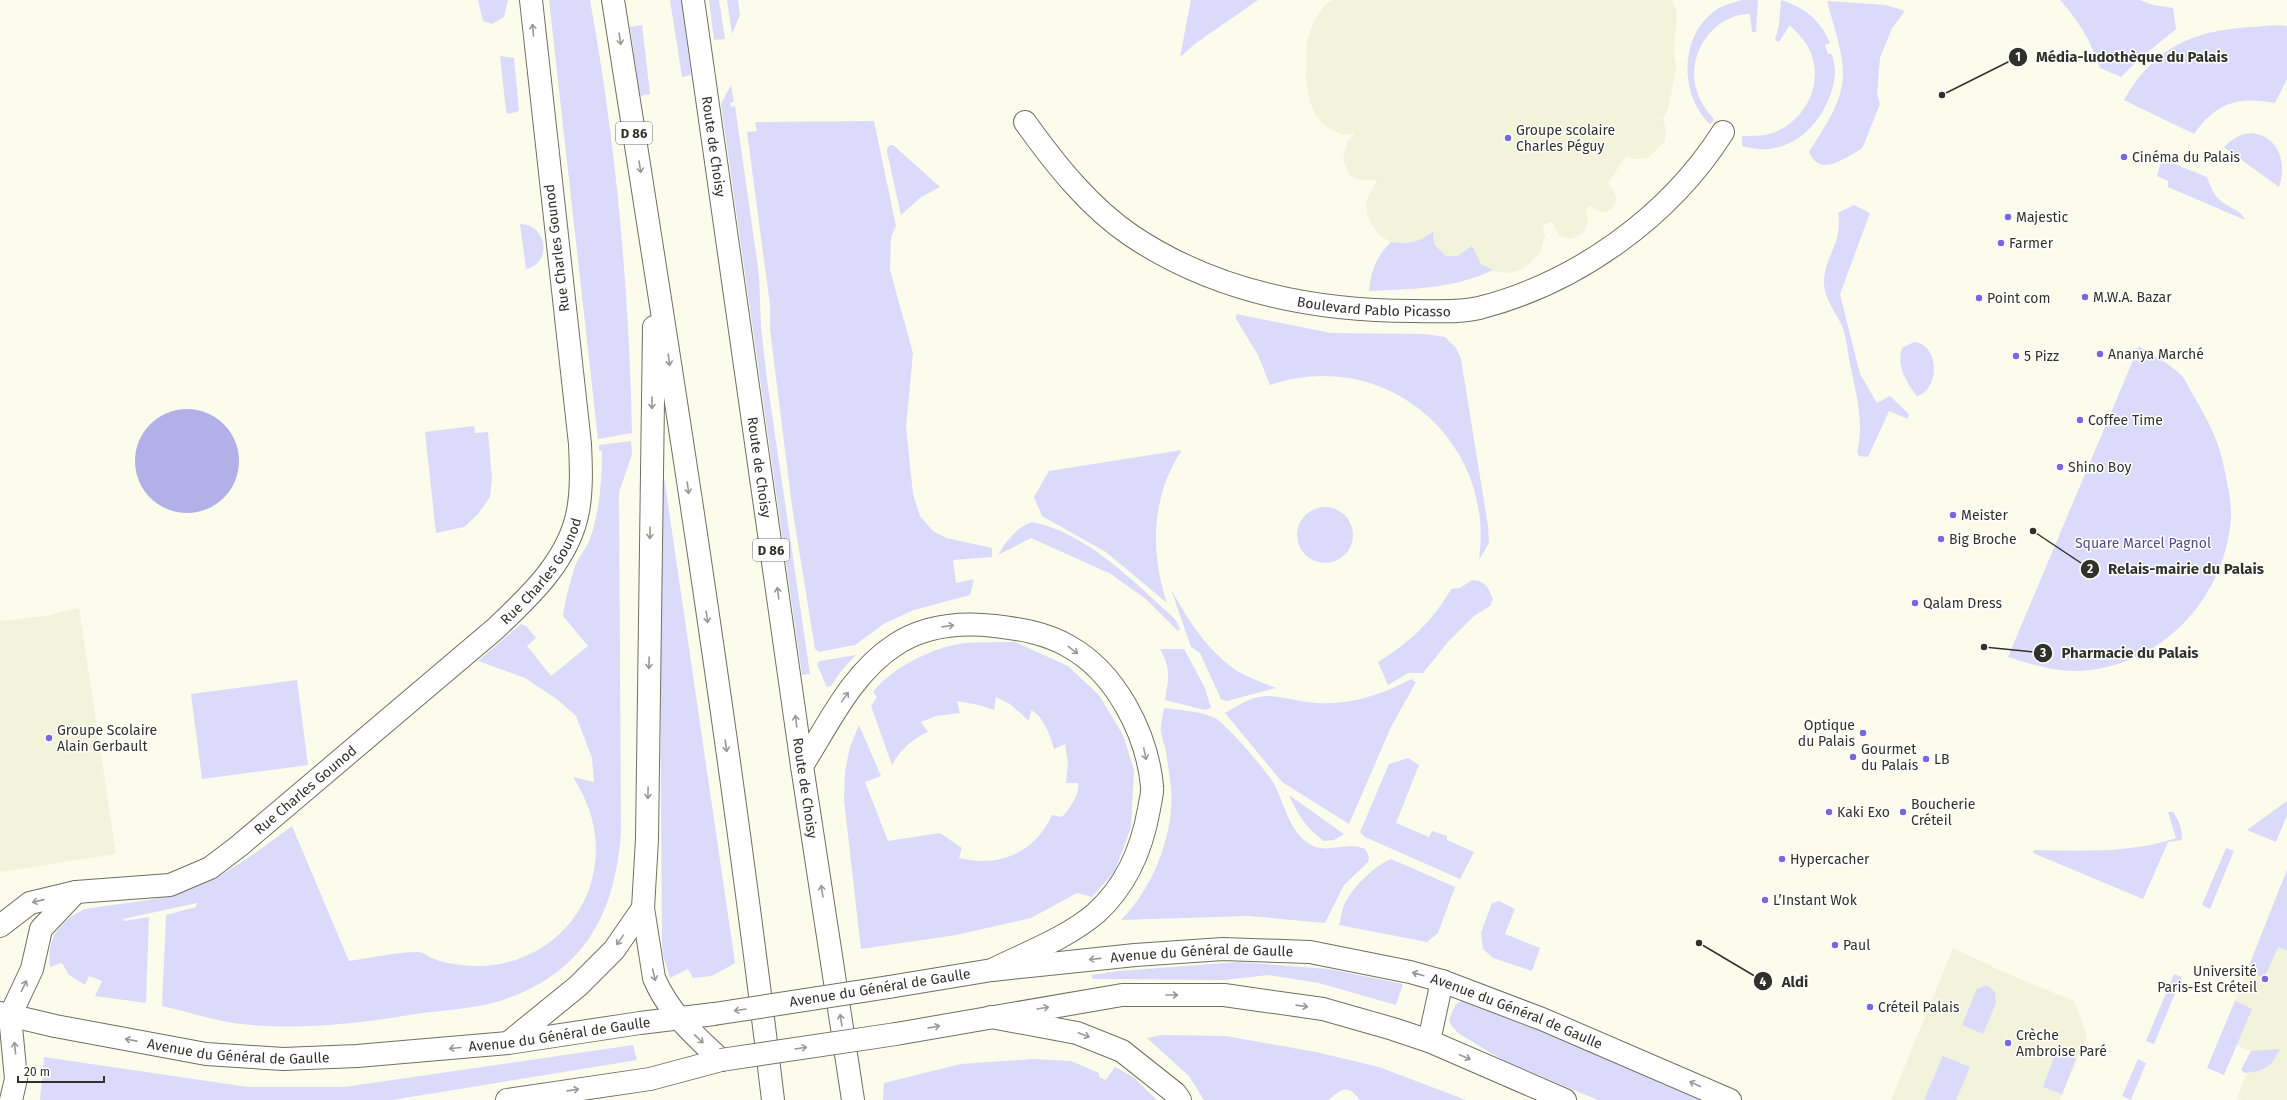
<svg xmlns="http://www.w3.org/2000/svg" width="2287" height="1100" font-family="'Fira Sans',sans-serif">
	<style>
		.built { fill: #f1f3db }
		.green { fill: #dbdafa }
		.forest { fill: #b2b0e7 }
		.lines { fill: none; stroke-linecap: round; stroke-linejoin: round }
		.street-casing { stroke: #6f7062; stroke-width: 24 }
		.secondary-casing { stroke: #6f7062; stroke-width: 24 }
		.primary-casing { stroke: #6f7062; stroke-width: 24 }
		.street { stroke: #fff; stroke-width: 22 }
		.secondary { stroke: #fff; stroke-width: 22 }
		.primary { stroke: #fff; stroke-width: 22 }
		.secondary-bridge-casing { stroke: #6f7062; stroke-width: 24; stroke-linecap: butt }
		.secondary-bridge { stroke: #fff; stroke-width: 22 }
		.oneway { stroke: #989895 }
		.poi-dot { fill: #7967e2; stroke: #fff; stroke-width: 1.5 }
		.labels { text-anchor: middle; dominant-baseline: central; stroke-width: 3; stroke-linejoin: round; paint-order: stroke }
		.shield { fill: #fff; stroke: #6f6f6b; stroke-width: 1 }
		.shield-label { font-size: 13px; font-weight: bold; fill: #31312b }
		.poi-label { font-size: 14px; fill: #31312b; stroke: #fff; text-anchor: start }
		.street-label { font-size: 14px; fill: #31312b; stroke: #fff }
		.park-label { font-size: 14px; fill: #514a8e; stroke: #fff }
		.leader { fill: none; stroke: #31312b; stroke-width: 1.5 }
		.callout-dot { fill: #31312b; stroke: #fff; stroke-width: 1.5 }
		.mark-label { font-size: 12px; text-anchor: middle; font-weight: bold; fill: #fff }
		.callout-label { font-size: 15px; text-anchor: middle; font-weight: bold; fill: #31312b; stroke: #fff; stroke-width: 3; stroke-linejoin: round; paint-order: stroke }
	</style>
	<rect width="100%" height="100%" fill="#fbfcec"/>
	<g class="built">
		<path d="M1332,0h340l5,12 -3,37 2,19 -8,41 -5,10 3,11 -1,11 -17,17 -15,1 -7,-3 -18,27 9,14 -3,10 -8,5h-6l-9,-6 -5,3 2,11 -3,11 -7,5 -7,3 -12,-3 -7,-14 -10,3 3,10 -5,17 -11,12 -11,7 -13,2 -12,-3 -12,-6 -6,-8 -10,-3 -8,3h-11l-12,-12 -43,-2 -12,-7 -8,-11 -4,-11 -1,-12 11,-21h-15l-12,-4 -7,-17 5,-18 7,-8 -13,2 -18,-10 -7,-8 -7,-14 -4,-24 1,-38 7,-20 9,-14z"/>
		<path d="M79,608l37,246 -116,18v-251l45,-5z"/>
		<path d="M2287,870v230h-46l-4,-2 18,-45 -35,-15z"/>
		<path d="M1953,948l55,26 66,27 13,34 -27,65h-169z"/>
	</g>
	<g class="green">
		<path d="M478,0h30l-4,17 -12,7 -9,-3z"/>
		<path d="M549,0h41c26,143 39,288 42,433l-34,6z"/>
		<path d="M670,0h11l10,75 -9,2z"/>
		<path d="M709,0h10l6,39 -11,1z"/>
		<path d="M727,0h11l2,15 -8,19z"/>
		<path d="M1191,0h67l-62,43 -16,14z"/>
		<path d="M1742,0h16l-2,32h-4l-2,-18c-36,0 -63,39 -54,74 3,12 10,22 18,31l-4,5c-32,-30 -31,-94 11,-117 6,-3 14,-5 21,-7z"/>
		<path d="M1781,0c25,8 39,20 49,43l-5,2 3,9h4c1,6 4,14 3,21 -4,34 -29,70 -66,74 -9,1 -19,-1 -27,-3v-10c11,0 21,0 31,-3 34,-13 53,-53 35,-86 -4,-8 -12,-15 -18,-22l-11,17 -4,-2 4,-15z"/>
		<path d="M2060,0h80l13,5 20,3 3,21 -39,32 -16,16 -21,-9c-9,-27 -21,-47 -40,-68z"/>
		<path d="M1827,1l59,4 19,6 -13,17 -12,30 -3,36 3,10 -16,40 -3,5c-16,9 -41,29 -52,3 14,-23 34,-49 34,-78 0,-24 -10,-49 -16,-73z"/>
		<path d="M642,25l8,69 -10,2 -10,-69z"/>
		<path d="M2287,26v53l-12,24c-38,-7 -59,0 -81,31l-70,-34c30,-52 67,-69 126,-73 12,0 25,-3 37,-1z"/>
		<path d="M500,56l14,2 5,53 -11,3 -2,-3z"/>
		<path d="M731,85l3,17 -4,1 1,4 4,-1 24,169 2,52 6,53 43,294 -8,1 -81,-571z"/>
		<path d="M874,121l22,105 -5,11 -1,33 23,83 -7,74 7,67 7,22 13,15 13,7 46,10v9l-39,3 3,23 18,-4 -4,16 -56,15 -29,13 -30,22 -36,7 -4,-3 -23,-143 -22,-177v-24l-23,-173 10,-1 -2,-9z"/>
		<path d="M2252,133c27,4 35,29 27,54l-55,-40c9,-9 16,-13 28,-14z"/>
		<path d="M890,145h3l47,42 -19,10 -20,18 -14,-63v-4z"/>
		<path d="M2167,161l40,16c4,10 6,18 15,25 8,6 19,8 23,18l-77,-33v-6l-11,-5 4,-14z"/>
		<path d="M1854,205l16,8 -30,81 20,80 17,29 13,-7 19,18 -1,5 -19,-8 -21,46 -9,-1 -2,-4c8,-30 -2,-63 -8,-93 -2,-11 -3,-24 -7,-33 -6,-14 -19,-29 -18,-45 1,-26 19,-38 14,-68z"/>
		<path d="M520,224c27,0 33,39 6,45z"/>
		<path d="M1433,232l1,12 12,12h11l15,-10 9,18 12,6c-39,19 -82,19 -124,21 2,-20 7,-34 22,-49 20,2 26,1 42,-10z"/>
		<path d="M1236,314l95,19 94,1 20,3 11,11 5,11 27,167 1,17 -10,17c17,-119 -93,-214 -209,-175l-12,-30 -22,-36z"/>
		<path d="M1914,342c26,2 26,48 3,54 -11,-13 -21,-32 -15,-48z"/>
		<path d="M2139,346c13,9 31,18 42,29 5,5 8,13 11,18 14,24 27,47 32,74 3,17 8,34 7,51 -6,81 -70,149 -152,153 -25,1 -47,-7 -71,-14z"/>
		<path d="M474,426l1,7 13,-1 4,46 -2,19 -12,17 -14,13 -28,6 -11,-101z"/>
		<path d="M631,441l1,14 -13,37 2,340c-6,84 -38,142 -121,169 -27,8 -56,9 -84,13 -60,10 -123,17 -183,9 -24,-4 -48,-12 -71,-17l4,-91 30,-8 1,-4 -74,16 1,2 25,-4 -3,86 -51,-7 7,-15 -13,-5 -4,9 -16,-10 -7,-12 -12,4c-4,-27 10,-47 35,-58 34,-6 70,-7 102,-19 39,-13 72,-40 105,-64l57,135c23,-3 47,-9 69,-9 5,0 10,4 14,6 9,4 20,6 29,7 56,8 114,-26 130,-82 11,-38 3,-73 -18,-106l21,5 -2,-24 -16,-42 -18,-16 -33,-22 -47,-17 43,-37 5,2 10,12 -9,8 24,30 37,-30 -25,-30c2,-16 7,-32 11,-47 3,-11 14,-22 17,-33 9,-28 11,-56 11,-85h-3v-6z"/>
		<path d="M1182,450c-31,46 -32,102 -15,153l-61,-51 -64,-36 -8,-19 15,-26z"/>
		<path d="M662,463l73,500 -23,13 -19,2 -5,-9 -18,9 -7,-23 -1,-12 -2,-327z"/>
		<circle cx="1325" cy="535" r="28"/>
		<path d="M1032,522c54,10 103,61 143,97l5,10 -2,2 -31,-31 -36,-26 -80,-36 -33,17c8,-14 19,-28 34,-33z"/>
		<path d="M1472,580c14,1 16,7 21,19l-3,7 -16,10 -26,26 -25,31h-15l-20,12 -10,-23c31,-19 55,-41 73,-73l9,-1z"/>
		<path d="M1171,589c17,31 34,58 63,80 12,8 28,13 42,19l-49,13 -6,-2 -21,-46 -9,-6z"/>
		<path d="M1015,642l53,24 31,29 24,40 11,35 -3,57 -16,44 -23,26 -15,-4 -46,25 -75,17 -95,14 -17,-149 1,-29 5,-24 9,-22 22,51 -16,6 23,59 52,-8 22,15 -3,10c40,10 76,-5 93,-43l10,2c7,-8 18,-22 16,-34h-12l2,-20 -3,-19 -11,5c-4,-14 -10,-32 -23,-39l-2,11 -19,-17 -14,-7 -2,13 -15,-5 -22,-4 3,12 -24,3 -15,6 7,10c-15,6 -29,19 -36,33l-21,-59 6,-9 -4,-5c18,-24 62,-46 93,-49 16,-1 32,-1 49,-1z"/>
		<path d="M1160,649h24l21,39 6,20 -6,2 -40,-10c4,-21 6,-31 -5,-51z"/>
		<path d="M856,655l-15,16 -10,15 -4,1 -10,-23 3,-3z"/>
		<path d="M1411,679l5,3 -25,45 -42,97 -67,-42 -57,-69c12,-7 26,-16 40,-17 17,0 35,6 52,7 33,2 65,-8 94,-24z"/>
		<path d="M297,680l11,85 -106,14 -11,-85z"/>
		<path d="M1164,708c16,2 36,3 51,10 12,7 52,53 59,66 10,18 14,42 30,56 19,18 42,0 61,9l4,7 -1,6 -24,23 -19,38 -76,-7 -128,4c33,-33 54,-88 50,-134 -2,-11 -3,-23 -5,-34 -1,-7 -4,-13 -5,-20 -1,-8 2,-17 3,-24z"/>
		<path d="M1408,758l11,7 -23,58 33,14 3,-6 15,5v4l27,12 -14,27 -95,-42 -5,-5 29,-68z"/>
		<path d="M1289,795l55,39 -10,6 -10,1c-18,-13 -26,-26 -35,-46z"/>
		<path d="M2287,801v14l-11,27 -29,-12z"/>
		<path d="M2168,812h5c7,10 9,17 9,28l-14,2 -25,57 -110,-46 1,-3c44,1 100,3 142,-12z"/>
		<path d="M2226,848l8,3 -24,58 -8,-4z"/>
		<path d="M1391,859l64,28 -17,46 -11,9 -88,-17c2,-7 3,-16 6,-22 9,-17 28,-36 46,-44z"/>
		<path d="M2287,870v80l-9,-3 -14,31 -17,-7z"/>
		<path d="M1499,901l16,8 -10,25 35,14 -8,23 -39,-13 -10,-9 -2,-16 11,-30z"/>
		<path d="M1239,962l90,7 74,15 -7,21 -77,-22 -51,-8 -43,5 -132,-1 -2,-4 28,-4z"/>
		<path d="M2174,974l8,3 -28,67 -8,-3z"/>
		<path d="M1987,985l8,7 1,11 -13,31 -21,-9 15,-36z"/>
		<path d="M1462,1001l97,37 149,62h-110l-94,-39 -46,-28 -7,-8 -2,-6 7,-15z"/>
		<path d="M2235,1001l17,8 -28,66 -17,-7z"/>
		<path d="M1162,1035l64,1 90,16 63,15 87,33h-106c-13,-17 -18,-11 -32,0h-124l-15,-24 -42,-38z"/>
		<path d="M633,1045l4,15 -245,40h-352l4,-43 204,30h96z"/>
		<path d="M2280,1049c-9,18 -15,22 -35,24l-4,-3 10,-19z"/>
		<path d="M2056,1052l20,7 -14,35 -19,-7z"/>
		<path d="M1943,1056l27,11 -14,33h-32z"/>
		<path d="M1033,1059l38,2 28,12v4l7,3 9,-13 18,10 24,23h-274l1,-17 77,-19z"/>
		<path d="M2138,1059l8,4 -15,37 -9,-4z"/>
	</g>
	<circle class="forest" cx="187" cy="461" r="52"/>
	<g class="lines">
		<defs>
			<g id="street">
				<path id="s1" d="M1025,122c30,42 64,85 107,114 84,56 182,75 281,75 21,0 45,2 66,-3 98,-25 190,-91 244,-176"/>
				<path id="s2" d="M0,926l30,-23 46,-11 94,-7 40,-17 29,-22 256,-217c34,-32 74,-69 83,-118 4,-22 3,-45 2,-67l-49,-444"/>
				<path d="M10,1016l22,-47 9,-40 35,-37"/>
			</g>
			<g id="secondary">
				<path id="s3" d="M889,987l103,-17 143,-15 88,-6 87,3 100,20 32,9 100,38 188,81"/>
				<path id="s4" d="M0,1013l55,13 151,28 77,5 74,-3 151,-13 132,-20 74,-9"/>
				<path d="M10,1016l6,63 -5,21"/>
				<path d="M896,1034l226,-39h102l99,14 70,20 36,12 136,59"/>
				<path d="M1429,1041l13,-60"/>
				<path d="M507,1100l143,-21 71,-19"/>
			</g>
			<g id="primary">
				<path d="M613,0c58,366 116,732 160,1100"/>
				<path id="s5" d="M693,0l109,766 51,334"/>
				<path d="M654,327l-7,512 -4,69 11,70c15,35 40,57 67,82"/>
				<path d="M802,766c27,-43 50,-93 93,-121 30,-20 65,-23 100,-19 25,3 51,7 73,20 48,26 79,88 84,140 1,7 -2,16 -3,23 -7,40 -22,76 -53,104 -29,25 -70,40 -104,57"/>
				<path d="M991,1017l86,16 45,18 53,42 5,7"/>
				<path d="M508,1043l70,-57 36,-36 29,-42"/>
			</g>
		</defs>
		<use href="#street" class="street-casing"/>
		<use href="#secondary" class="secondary-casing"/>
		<use href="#primary" class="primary-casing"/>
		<use href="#street" class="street"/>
		<use href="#secondary" class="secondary"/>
		<use href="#primary" class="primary"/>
		<defs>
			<g id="secondary-bridge">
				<path d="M714,1014l175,-27"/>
				<path d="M721,1060l175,-26"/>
			</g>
		</defs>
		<use href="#secondary-bridge" class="secondary-bridge-casing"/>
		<use href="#secondary-bridge" class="secondary-bridge"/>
	</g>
	<defs><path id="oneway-shaft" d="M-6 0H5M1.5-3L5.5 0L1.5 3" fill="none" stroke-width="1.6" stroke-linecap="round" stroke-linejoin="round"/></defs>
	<g class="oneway">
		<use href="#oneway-shaft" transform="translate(533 30) rotate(-95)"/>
		<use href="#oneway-shaft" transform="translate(620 39) rotate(81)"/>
		<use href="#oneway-shaft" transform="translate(640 167) rotate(81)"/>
		<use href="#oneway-shaft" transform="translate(669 360) rotate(82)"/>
		<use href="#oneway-shaft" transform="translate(652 403) rotate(91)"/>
		<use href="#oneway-shaft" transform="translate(688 488) rotate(82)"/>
		<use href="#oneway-shaft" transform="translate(650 533) rotate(91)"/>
		<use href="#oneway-shaft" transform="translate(778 593) rotate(-98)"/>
		<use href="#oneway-shaft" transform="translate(707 617) rotate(82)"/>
		<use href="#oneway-shaft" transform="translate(948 626) rotate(-8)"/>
		<use href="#oneway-shaft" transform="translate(1073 650) rotate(38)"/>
		<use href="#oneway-shaft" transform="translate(649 663) rotate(91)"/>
		<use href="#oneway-shaft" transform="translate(845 697) rotate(-55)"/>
		<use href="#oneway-shaft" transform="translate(796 721) rotate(-98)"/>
		<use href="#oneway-shaft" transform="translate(726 746) rotate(82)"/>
		<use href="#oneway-shaft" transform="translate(1145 754) rotate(78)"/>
		<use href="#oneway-shaft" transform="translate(648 793) rotate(91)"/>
		<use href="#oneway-shaft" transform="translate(822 891) rotate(-99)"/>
		<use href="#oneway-shaft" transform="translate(38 901) rotate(167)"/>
		<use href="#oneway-shaft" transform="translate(620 940) rotate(125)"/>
		<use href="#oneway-shaft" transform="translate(1095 959) rotate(174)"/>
		<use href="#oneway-shaft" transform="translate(1418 974) rotate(-164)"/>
		<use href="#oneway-shaft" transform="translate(654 975) rotate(77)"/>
		<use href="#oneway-shaft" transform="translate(24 986) rotate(-64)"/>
		<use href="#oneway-shaft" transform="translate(1172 995)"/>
		<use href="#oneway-shaft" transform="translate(1302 1006) rotate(8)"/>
		<use href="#oneway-shaft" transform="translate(1043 1008) rotate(-9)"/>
		<use href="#oneway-shaft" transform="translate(740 1010) rotate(171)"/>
		<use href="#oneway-shaft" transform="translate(841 1020) rotate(-99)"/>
		<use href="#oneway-shaft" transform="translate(934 1027) rotate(-10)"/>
		<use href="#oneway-shaft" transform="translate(1084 1035) rotate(22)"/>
		<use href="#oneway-shaft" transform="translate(699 1039) rotate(44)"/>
		<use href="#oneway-shaft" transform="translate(131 1040) rotate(-169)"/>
		<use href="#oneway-shaft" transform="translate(15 1048) rotate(-96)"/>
		<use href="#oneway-shaft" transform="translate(455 1048) rotate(175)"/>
		<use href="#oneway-shaft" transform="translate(801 1048) rotate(-9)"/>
		<use href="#oneway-shaft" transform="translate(1465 1057) rotate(23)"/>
		<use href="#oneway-shaft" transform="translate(1695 1084) rotate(-156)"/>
		<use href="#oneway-shaft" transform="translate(573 1090) rotate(-8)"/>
	</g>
	<g class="poi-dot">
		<circle cx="1508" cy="138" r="4"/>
		<circle cx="2124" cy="157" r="4"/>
		<circle cx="2008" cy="217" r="4"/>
		<circle cx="2001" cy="243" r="4"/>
		<circle cx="2085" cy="297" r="4"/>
		<circle cx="1979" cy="298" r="4"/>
		<circle cx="2100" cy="354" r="4"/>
		<circle cx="2016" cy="356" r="4"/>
		<circle cx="2080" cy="420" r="4"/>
		<circle cx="2060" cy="467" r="4"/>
		<circle cx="1953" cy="515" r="4"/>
		<circle cx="1941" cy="539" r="4"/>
		<circle cx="1915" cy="603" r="4"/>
		<circle cx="1863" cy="733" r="4"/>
		<circle cx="49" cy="738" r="4"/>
		<circle cx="1853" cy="757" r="4"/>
		<circle cx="1926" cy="759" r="4"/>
		<circle cx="1829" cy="812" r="4"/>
		<circle cx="1903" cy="812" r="4"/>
		<circle cx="1782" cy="859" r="4"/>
		<circle cx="1765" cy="900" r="4"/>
		<circle cx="1835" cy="945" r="4"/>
		<circle cx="2265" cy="979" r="4"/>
		<circle cx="1870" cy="1007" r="4"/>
		<circle cx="2008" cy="1043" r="4"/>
	</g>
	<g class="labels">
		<g class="shield">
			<rect x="616" y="122" width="36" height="22" rx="3"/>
			<rect x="753" y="539" width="36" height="22" rx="3"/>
		</g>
		<g class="shield-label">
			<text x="634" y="133">D 86</text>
			<text x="771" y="550">D 86</text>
		</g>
		<g class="poi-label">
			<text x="1516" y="130">Groupe scolaire<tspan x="1516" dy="16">Charles Péguy</tspan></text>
			<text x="2132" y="157">Cinéma du Palais</text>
			<text x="2016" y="217">Majestic</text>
			<text x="2009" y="243">Farmer</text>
			<text x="2093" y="297">M.W.A. Bazar</text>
			<text x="1987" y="298">Point com</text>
			<text x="2108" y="354">Ananya Marché</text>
			<text x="2024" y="356">5 Pizz</text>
			<text x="2088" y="420">Coffee Time</text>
			<text x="2068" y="467">Shino Boy</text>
			<text x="1961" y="515">Meister</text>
			<text x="1949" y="539">Big Broche</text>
			<text x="1923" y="603">Qalam Dress</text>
			<text x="1855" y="725" text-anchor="end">Optique<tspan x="1855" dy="16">du Palais</tspan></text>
			<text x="57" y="730">Groupe Scolaire<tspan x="57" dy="16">Alain Gerbault</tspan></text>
			<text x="1861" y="749">Gourmet<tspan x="1861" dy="16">du Palais</tspan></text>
			<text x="1934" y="759">LB</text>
			<text x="1911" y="804">Boucherie<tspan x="1911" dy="16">Créteil</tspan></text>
			<text x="1837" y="812">Kaki Exo</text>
			<text x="1790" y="859">Hypercacher</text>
			<text x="1773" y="900">L’Instant Wok</text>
			<text x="1843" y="945">Paul</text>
			<text x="2257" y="971" text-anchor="end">Université<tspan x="2257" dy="16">Paris-Est Créteil</tspan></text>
			<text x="1878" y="1007">Créteil Palais</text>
			<text x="2016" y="1035">Crèche<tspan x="2016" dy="16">Ambroise Paré</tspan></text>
		</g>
		<g class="street-label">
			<text stroke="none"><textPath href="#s5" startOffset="148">Route de Choisy</textPath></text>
			<text transform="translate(557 248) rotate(-97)">Rue Charles Gounod</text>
			<text stroke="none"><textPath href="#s1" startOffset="413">Boulevard Pablo Picasso</textPath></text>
			<text stroke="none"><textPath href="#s5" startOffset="472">Route de Choisy</textPath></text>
			<text stroke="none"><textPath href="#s2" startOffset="670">Rue Charles Gounod</textPath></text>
			<text stroke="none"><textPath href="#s5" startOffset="796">Route de Choisy</textPath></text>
			<text stroke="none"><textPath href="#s2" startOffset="346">Rue Charles Gounod</textPath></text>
			<text stroke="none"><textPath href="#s3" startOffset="315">Avenue du Général de Gaulle</textPath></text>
			<text transform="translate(880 988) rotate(-9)">Avenue du Général de Gaulle</text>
			<text stroke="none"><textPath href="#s3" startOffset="639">Avenue du Général de Gaulle</textPath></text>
			<text stroke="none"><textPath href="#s4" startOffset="565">Avenue du Général de Gaulle</textPath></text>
			<text stroke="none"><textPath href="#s4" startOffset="242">Avenue du Général de Gaulle</textPath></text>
		</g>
		<g class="park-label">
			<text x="2143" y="543">Square Marcel Pagnol</text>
		</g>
	</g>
	<path class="leader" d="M1942 95L2018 57M2033 531L2090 569M1984 647L2043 653M1699 943L1763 981"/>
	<g class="callout-dot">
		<circle cx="1942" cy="95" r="4"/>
		<circle cx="2033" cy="531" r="4"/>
		<circle cx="1984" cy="647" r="4"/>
		<circle cx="1699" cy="943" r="4"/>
		<circle cx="2018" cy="57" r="10"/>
		<circle cx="2090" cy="569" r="10"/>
		<circle cx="2043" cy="653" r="10"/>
		<circle cx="1763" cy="981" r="10"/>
	</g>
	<g class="mark-label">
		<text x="2018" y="61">1</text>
		<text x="2090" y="573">2</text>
		<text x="2043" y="657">3</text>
		<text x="1763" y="986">4</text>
	</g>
	<g class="callout-label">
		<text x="2132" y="62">Média-ludothèque du Palais</text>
		<text x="2186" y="574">Relais-mairie du Palais</text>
		<text x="2130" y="658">Pharmacie du Palais</text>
		<text x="1795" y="987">Aldi</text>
	</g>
	<path d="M18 1076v6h86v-6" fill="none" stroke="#31312b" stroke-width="2"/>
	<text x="24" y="1076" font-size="12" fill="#31312b" stroke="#ffffff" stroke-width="3" paint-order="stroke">20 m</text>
</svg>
